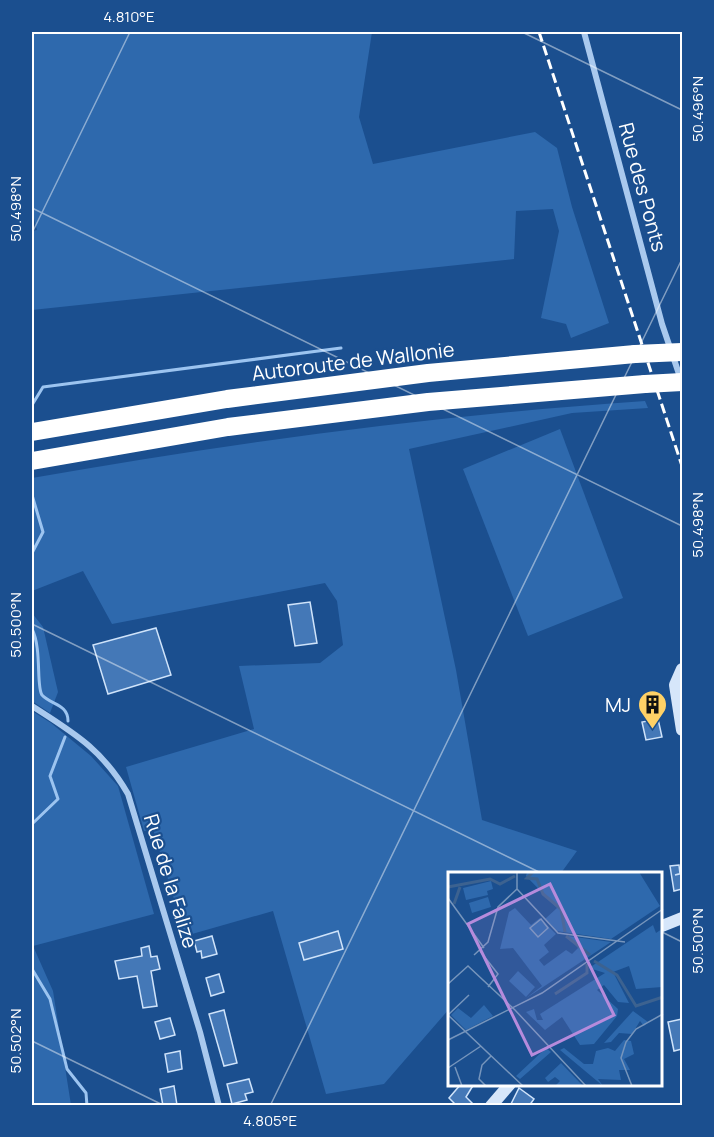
<svg xmlns="http://www.w3.org/2000/svg" width="714" height="1137" font-family="Manrope,sans-serif">
	<style>
		.green { fill: #2e69ad }
		.lines { fill: none; stroke-linecap: round; stroke-linejoin: round }
		.stream { stroke: #9cc4f0; stroke-width: 3 }
		.building { fill: #4478b7; stroke: #cfe3fa; stroke-width: 1.5 }
		.street { stroke: #a9c9ee; stroke-width: 6 }
		.secondary { stroke: #d6e6fa; stroke-width: 12 }
		.highway { stroke: #fff; stroke-width: 18 }
		.rail { stroke: #fff; stroke-width: 3; stroke-dasharray: 10 4.5; stroke-linecap: butt }
		.highway-bridge { stroke: #fff; stroke-width: 18 }
		.ticks { fill: none; stroke: #fff; stroke-width: 1.5; stroke-opacity: 0.45 }
		.labels { text-anchor: middle; dominant-baseline: central; stroke-width: 4.5; stroke-linejoin: round; paint-order: stroke }
		.street-label { font-size: 20px; fill: #fff; stroke: #1b4f8f }
		.poi-label { font-size: 20px; fill: #fff; stroke: #1b4f8f; text-anchor: end }
		.inset-river { fill: none; stroke: #3c6290; stroke-width: 3 }
		.inset-road { fill: none; stroke: #7695bc; stroke-width: 1.5 }
		.view { fill: #b68bdc; fill-opacity: 0.15; stroke: #b68bdc; stroke-width: 3 }
		.inset-edge { fill: none; stroke: #fff; stroke-width: 3 }
		.neatline { fill: none; stroke: #fff; stroke-width: 2 }
		.ticks-label { font-size: 15px; text-anchor: middle; fill: #fff }
	</style>
	<rect width="100%" height="100%" fill="#1b4f8f"/>
	<g class="green">
		<path d="M32,32h340l-13,85 14,47 162,-32 22,16 15,59 37,116 -38,15 -5,-14 -25,-6 18,-87 -6,-22 -37,2 -2,48 -482,51v-79l5,-1 -5,-19z"/>
		<path d="M645,401l3,7 -76,5 -163,36 47,221 26,150 95,31 -16,22h-111v135l-66,76 -58,10 -53,-183 -88,25 -32,-107 -9,2 -18,-64 128,-38 -15,-63 81,-3 23,-18 -6,-44 -12,-18 -213,41 -29,-53 -51,20v-113c202,-36 408,-63 613,-77z"/>
		<path d="M560,429l63,169 -95,38 -65,-167z"/>
		<path d="M32,613l11,14 15,65 -8,21 -18,-12z"/>
		<path d="M32,711l19,12 40,33 27,30 36,128 -121,32 20,45 18,114h-39z"/>
	</g>
	<g class="lines">
		<g class="stream">
			<path d="M32,405l11,-18 298,-39"/>
			<path d="M32,495l11,37 -11,21"/>
			<path d="M32,629c10,19 4,58 10,66 9,10 26,9 26,26"/>
			<path d="M32,824l26,-25 -8,-23 15,-39"/>
			<path d="M32,969l18,30 17,70 19,24 1,13"/>
		</g>
	</g>
	<g class="building">
		<path d="M310,602l7,41 -22,3 -7,-41z"/>
		<path d="M156,628l15,47 -63,19 -15,-49z"/>
		<path d="M658,719l4,18 -16,3 -4,-18z"/>
		<path d="M679,865l1,9 -5,1 7,-2v16l-8,2 -4,-25z"/>
		<path d="M338,931l5,18 -39,11 -5,-17z"/>
		<path d="M212,936l5,18 -15,4 -1,-7 -4,1 -3,-11z"/>
		<path d="M149,946l2,11 6,-1 3,13 -9,2 6,35 -14,2 -6,-32 -18,3 -4,-18 27,-5 -1,-8z"/>
		<path d="M219,974l5,18 -13,4 -5,-18z"/>
		<path d="M224,1010l13,53 -13,3 -15,-52z"/>
		<path d="M170,1018l5,17 -15,4 -5,-17z"/>
		<path d="M682,1019v30l-8,2 -6,-29z"/>
		<path d="M180,1051l2,18 -14,3 -3,-18z"/>
		<path d="M249,1079l4,13 -8,2 2,6 -15,4 -5,-20z"/>
		<path d="M461,1084h13l-8,13 9,9h-18l-8,-8z"/>
		<path d="M174,1086l3,19 -14,1 -3,-17z"/>
		<path d="M519,1088l15,11 -5,7h-19z"/>
	</g>
	<g class="lines">
		<g class="street">
			<path d="M584,32l78,292 19,56"/>
			<path d="M32,706c42,27 70,43 96,88l72,238 19,74"/>
		</g>
		<g class="secondary">
			<path d="M682,669l-7,16 7,45"/>
			<path d="M662,926l20,-8"/>
			<path d="M491,1106l19,-22"/>
		</g>
		<g class="highway">
			<path d="M32,432l195,-33 201,-26 207,-19"/>
			<path d="M32,461l196,-34 200,-25 217,-18"/>
		</g>
		<path class="rail" d="M539,32l143,434"/>
		<g class="highway-bridge">
			<path d="M635,354l47,-2"/>
			<path d="M645,384l37,-2"/>
		</g>
	</g>
	<path class="ticks" d="M522,32l160,78M32,208l650,318M32,233l98,-201M32,624l509,249M662,932l20,10M32,1041l133,65M270,1106l412,-847"/>
	<defs>
		<symbol id="building-pin" viewBox="-11 -11 22 30"><path d="M0 17L-7.5 6A9.5 9.5 0 1 1 7.5 6Z" fill="#ffd166" stroke="#1b4f8f"/><path d="M-4-6H4V6H1V3H-1V6H-4ZM-2.5-4.3h1.7v1.8h-1.7ZM.8-4.3h1.7v1.8H.8ZM-2.5-1h1.7V.8h-1.7ZM.8-1h1.7V.8H.8Z" fill="#111"/></symbol>
	</defs>
	<g fill-rule="evenodd">
		<use href="#building-pin" x="636" y="688" width="33" height="45"/>
	</g>
	<g class="labels">
		<g class="street-label">
			<text transform="translate(643 187) rotate(75)">Rue des Ponts</text>
			<text transform="translate(353 361) rotate(-7)">Autoroute de Wallonie</text>
			<text transform="translate(171 881) rotate(73)">Rue de la Falize</text>
		</g>
		<g class="poi-label">
			<text x="631" y="704">MJ</text>
		</g>
	</g>
	<g transform="translate(448 872)">
		<rect width="214" height="214" fill="#1b4f8f"/>
		<path d="M79,0h112l21,34 -49,33 -55,-8 -11,-12 12,-11 -31,-32zM43,9l2,8 -6,2 1,4 -22,5 -3,-12zM40,25l3,10 -19,6 -3,-10zM67,36l16,17 9,-7 16,16 -12,11 5,7 -10,8 5,6 22,-16 6,4 6,-6 -10,-12 43,6 -86,57 17,-13 -29,-38 -13,1 9,-37zM205,53l3,8 6,-4v58l-26,2 -7,-23 -16,6 16,31 -11,-1 -14,-17 -7,5 21,19 -1,7 -23,28 -14,1 -18,-28 -17,13 -19,-18 8,-3 3,11h6l-3,-6 65,-41 -16,-5zM70,99l17,16 -9,10 -17,-16zM36,133l9,11 -27,14 -15,-15 7,-7 13,10zM185,139l15,11 -4,4 -4,-5 -8,13 -13,-1 -8,9 -7,1zM176,168l7,1 3,13 -10,5 6,11h-11l2,10 -23,-1 5,7 -43,-36 4,-2 20,16h9l3,-13 12,-3 7,3zM98,176l5,4 -31,27 -4,-3zM113,191l22,23h-28l5,-5 -5,-4 -7,5 -3,-4z" fill="#2e69ad"/>
		<path class="inset-river" d="M85,0l-6,6 10,1 6,15 18,15 4,23M0,15l42,-8 10,5 15,-8M6,32l6,-17M118,64l24,19M146,89l23,14 19,31 27,-9M107,122l32,-21v-9"/>
		<path class="inset-road" d="M69,17l41,44 67,9M0,26l36,50M93,47l7,9 -10,9 -8,-9zM32,79l18,23 -10,13M26,83l14,-13 10,-35 19,-18v-17M0,112l20,-18 47,44 71,76M0,143l21,-20M0,143l75,71M0,168l94,-47 121,-84M7,195l7,19M0,196l33,-22M38,214l-7,-7 3,-14 9,-9M184,214l-11,-28 5,-16 10,-13 27,-15"/>
		<path class="view" d="M102,12l64,131 -82,40 -64,-131z"/>
		<rect width="214" height="214" class="inset-edge"/>
	</g>
	<rect width="714" height="1137" fill="none" stroke="#1b4f8f" stroke-width="66"/>
	<rect x="33" y="33" width="648" height="1071" class="neatline"/>
	<g class="ticks-label">
		<text x="129" y="22">4.810°E</text>
		<text transform="translate(698 109) rotate(-90)" y="5">50.496°N</text>
		<text transform="translate(16 209) rotate(-90)" y="5">50.498°N</text>
		<text transform="translate(698 525) rotate(-90)" y="5">50.498°N</text>
		<text transform="translate(16 625) rotate(-90)" y="5">50.500°N</text>
		<text transform="translate(698 941) rotate(-90)" y="5">50.500°N</text>
		<text transform="translate(16 1041) rotate(-90)" y="5">50.502°N</text>
		<text x="270" y="1126">4.805°E</text>
	</g>
</svg>
